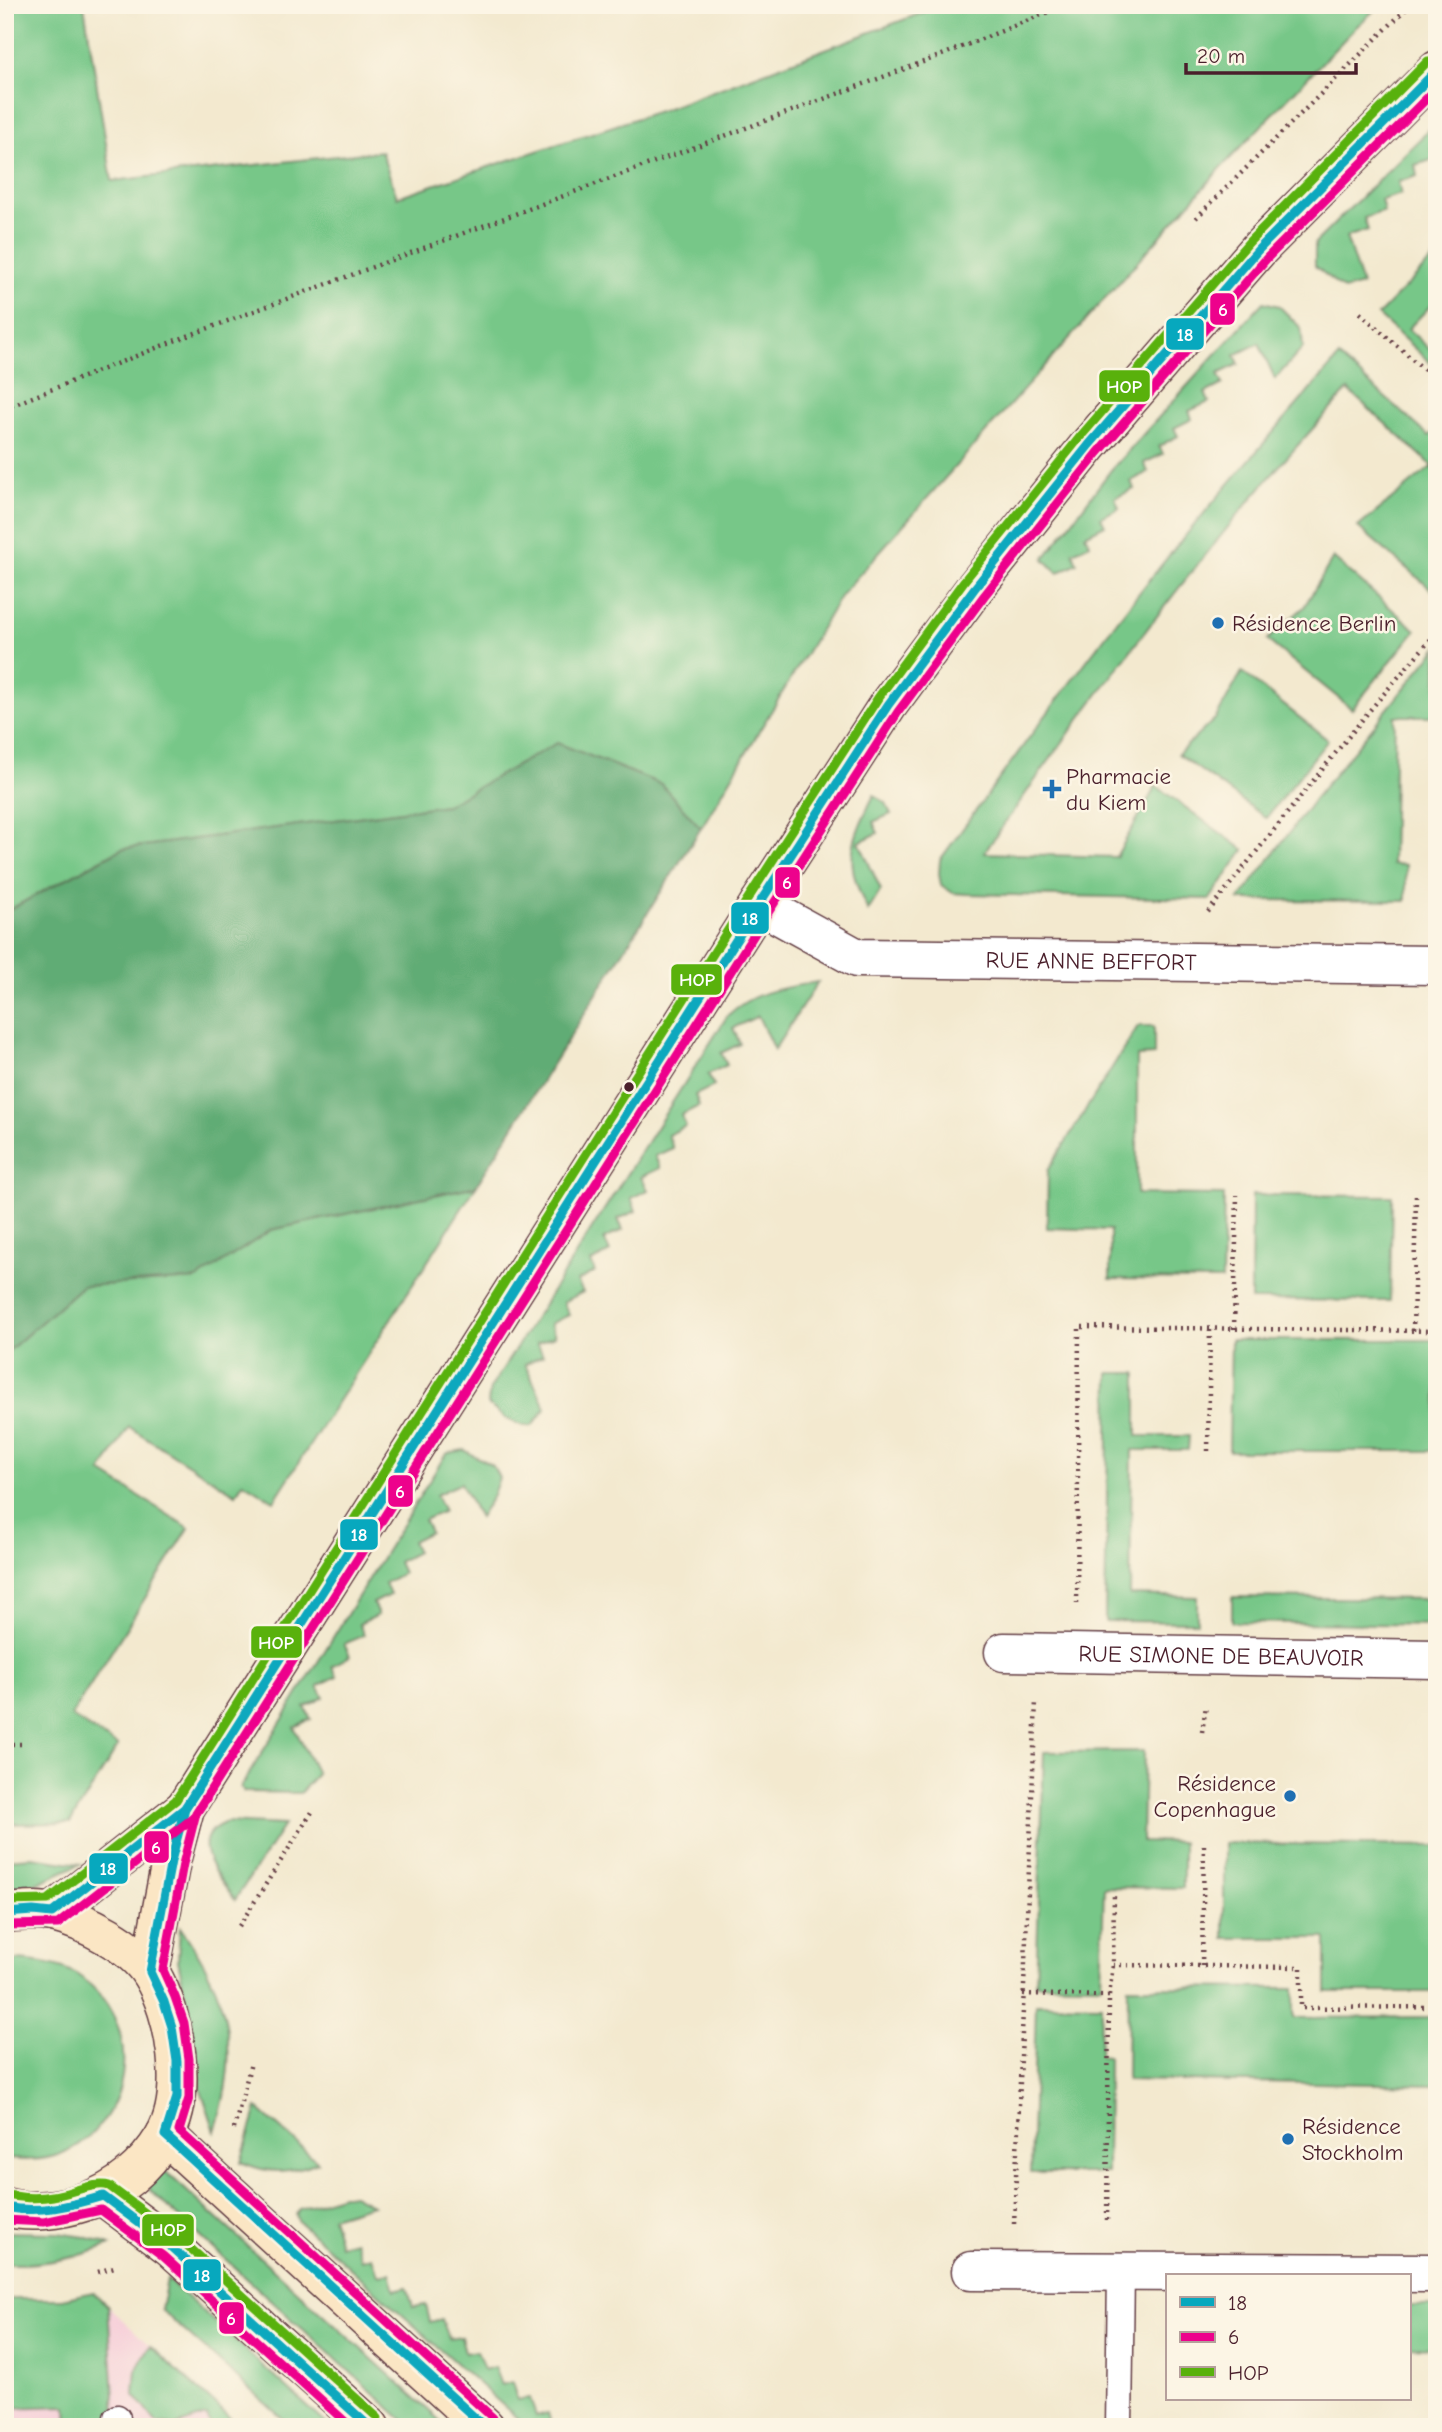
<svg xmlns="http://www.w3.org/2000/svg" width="1442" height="2432" font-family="'Comic Neue',sans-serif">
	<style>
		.built { fill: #f6cfd9 }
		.green { fill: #77c788; stroke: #60735a; stroke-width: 2 }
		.forest { fill: #61ac74; stroke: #566650; stroke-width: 2 }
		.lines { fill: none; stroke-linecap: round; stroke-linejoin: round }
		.service-casing { stroke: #633d44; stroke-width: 29 }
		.minor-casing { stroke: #633d44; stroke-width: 41 }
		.secondary-casing { stroke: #633d44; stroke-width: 41 }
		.path { stroke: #633d44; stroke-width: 4.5; stroke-dasharray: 2 5; stroke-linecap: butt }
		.service { stroke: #fff; stroke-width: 26 }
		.minor { stroke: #fff; stroke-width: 38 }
		.secondary { stroke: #fbe6c4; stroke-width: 38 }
		.bus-1-casing { stroke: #fcf5e5; stroke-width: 14 }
		.bus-2-casing { stroke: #fcf5e5; stroke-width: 14 }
		.bus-3-casing { stroke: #fcf5e5; stroke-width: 14 }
		.bus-1 { stroke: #07a8be; stroke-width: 9 }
		.bus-2 { stroke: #ed028c; stroke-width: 9 }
		.bus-3 { stroke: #59b10c; stroke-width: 9 }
		.poi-dot { fill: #1f6fb2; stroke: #fcf5e5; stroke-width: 2.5 }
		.bus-dot { fill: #4a1f2b; stroke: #fcf5e5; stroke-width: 2.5 }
		.labels { text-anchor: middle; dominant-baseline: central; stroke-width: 5; stroke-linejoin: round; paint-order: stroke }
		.poi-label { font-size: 23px; fill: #4a1f2b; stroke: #fcf5e5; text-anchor: start }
		.street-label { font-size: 23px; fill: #4a1f2b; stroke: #fcf5e5 }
		.line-badge { stroke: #fcf5e5; stroke-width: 2.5 }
		.badge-label { font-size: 19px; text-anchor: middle; font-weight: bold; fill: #fff }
	</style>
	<rect width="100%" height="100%" fill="#fcf5e5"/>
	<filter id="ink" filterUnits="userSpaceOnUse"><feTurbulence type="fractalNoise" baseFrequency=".0143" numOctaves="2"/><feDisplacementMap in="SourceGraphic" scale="14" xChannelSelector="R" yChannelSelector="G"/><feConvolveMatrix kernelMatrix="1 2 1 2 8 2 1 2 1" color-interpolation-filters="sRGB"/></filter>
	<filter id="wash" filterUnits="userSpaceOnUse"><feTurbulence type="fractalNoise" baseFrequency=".00686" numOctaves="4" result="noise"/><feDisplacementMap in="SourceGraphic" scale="28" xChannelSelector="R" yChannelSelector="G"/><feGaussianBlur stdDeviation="1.57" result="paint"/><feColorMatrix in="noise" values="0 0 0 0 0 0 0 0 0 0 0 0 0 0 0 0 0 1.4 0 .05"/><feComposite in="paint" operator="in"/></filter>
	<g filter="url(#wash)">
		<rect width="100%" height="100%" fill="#f3e9cf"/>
		<g class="built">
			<path d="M108,2306l42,40 -14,24 -2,24 6,9 17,20 19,3 32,-10 3,11h-95z"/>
			<path d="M67,2406l1,21h-63v-18z"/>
		</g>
		<g class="green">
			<path d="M5,5h79l28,176 269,-30 16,46 268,-88 278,-104h437l-25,23 -134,140 -380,427 -140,233 -40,-44 -104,-41 -111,62 -325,44 -116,63z"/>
			<path d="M1437,122v25l-5,2 3,10 -20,6 2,11 -19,6 3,12 -20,6 3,11 -20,7 4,12 -22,7 16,48 -18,5 -29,-24v-23z"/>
			<path d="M1437,255v44l-29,30 29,27v13l-59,-54z"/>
			<path d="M1263,302l16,4 22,22 2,20 -28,31 -16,-36 -24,12 4,9 -21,10 5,10 -18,9 4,9 -20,9 3,8 -18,9 4,8 -19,10 4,8 -19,9 4,9 -17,9 3,8 -19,9 4,10 -18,9 4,8 -20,10 5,9 -17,8 4,11 -19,10 -14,-14 67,-89z"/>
			<path d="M1339,357l90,79 8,-8v42l-89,-80c-29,32 -58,63 -85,95 -100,118 -191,241 -279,368l132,4 40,-71 88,64 -34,49 -244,-5 -13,-1 -12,-8 -2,-11 1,-14c69,-95 137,-189 210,-281 61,-76 125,-149 189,-222z"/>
			<path d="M1431,467l6,6v121l-79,-67z"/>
			<path d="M1333,558l83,72 -64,79 -85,-69 37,-33z"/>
			<path d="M1437,648v68h-42l-3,148 14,1v36l-167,-1 76,-102z"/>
			<path d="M1242,672l86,68 -62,78 -88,-64 38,-36z"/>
			<path d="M874,795l12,8 5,11 -18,8 5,11 -19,9 22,48 -13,21c-25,-51 -18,-67 6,-116z"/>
			<path d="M818,982l-44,68 -16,-34 -25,12 7,16 -19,9 6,12 -19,9 6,12 -19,9 4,11 -18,9 5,11 -18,9 5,13 -18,8 5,12 -19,9 7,13 -17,8 5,13 -18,8 5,11 -19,9 6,13 -19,10 4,10 -18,9 6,11 -20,10 6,13 -19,9 5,12 -18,7 6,12 -18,9 21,44 -14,18c-14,2 -34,-12 -44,-22l2,-15 238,-374c27,-25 55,-27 90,-33z"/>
			<path d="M1138,1026h16v29l-17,1v138l87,1 -2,85 -112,-1v-49l-63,-2 1,-58z"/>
			<path d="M476,1186l-202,315 -31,-19 -7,12 -107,-67 -28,45 88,56 -118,188 47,30 -48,77 -65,1v-470l77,-68 115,-7 74,-49z"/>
			<path d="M1252,1195l140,1 -2,105 -139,-1z"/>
			<path d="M1435,1196h2v115h-3z"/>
			<path d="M1231,1340h206v111h-208z"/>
			<path d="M1109,1373h28v63h52l-1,14h-56l-2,145 67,2v25l-92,-1z"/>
			<path d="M464,1450l29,16 6,12 -7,19 -13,21 -18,-35 -25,12 8,16 -20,9 6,12 -18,9 5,11 -19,10 5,11 -18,10 5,12 -17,8 5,12 -19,9 5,11 -20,9 6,12 -18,10 5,10 -19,10 6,11 -19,10 6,12 -17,8 23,47 -17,19 -56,-1 -3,-5 203,-330 4,-4z"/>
			<path d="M1232,1597l205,2v26l-205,-3z"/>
			<path d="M1144,1751l-2,90 41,1v46l-79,-1 -3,98 -65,-1 8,-232z"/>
			<path d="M227,1822l57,3 -49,75c-16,-24 -53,-62 -8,-78z"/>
			<path d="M1224,1843l213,3v146h-111v-54h-102z"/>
			<path d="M32,1857l48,7 -42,19 -33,6v-30z"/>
			<path d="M180,1927c50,68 61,123 35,204l-14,-41 -8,-56 -15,-74z"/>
			<path d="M19,1960c20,2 40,4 57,14 71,46 60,150 -18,181 -17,6 -35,5 -53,4v-196z"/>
			<path d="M1128,1987l166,1v30l143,-1v68l-310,-5z"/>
			<path d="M1036,2004l65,1 -1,51 8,1 -1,116h-76z"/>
			<path d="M257,2108l61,54c-30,11 -47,13 -77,0z"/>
			<path d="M161,2171l5,1 281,255h-36l-260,-235 -3,-6z"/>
			<path d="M342,2195h11l19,10 -40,12 8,28 15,-4 6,19 11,-3 6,18 12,-2 5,17 12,-3 6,20 13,-2 4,17 12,-3 7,20 12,-2 4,16 12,-2 7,19 10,-3 7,18 11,-3 5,18 13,-2 6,18 12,-3 4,14h-25l-228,-205 -3,-7 3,-6z"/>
			<path d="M5,2232l53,1 27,4 25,8c-34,14 -68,20 -105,19z"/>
			<path d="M167,2279l163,148h-38l-131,-117z"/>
			<path d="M93,2292l15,14 8,121h-48l-1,-21 -62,2v-109h57z"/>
			<path d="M1409,2306h28v42l-28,-1z"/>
			<path d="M150,2346l90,81h-29l-4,-11 -31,10 -19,-3 -23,-29 2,-24z"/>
		</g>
		<path class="forest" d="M557,743l104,41 40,44 -225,358 -205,44 -74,49 -115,7 -77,68v-442l116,-63 325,-44z"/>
	</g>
	<g filter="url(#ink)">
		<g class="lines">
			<defs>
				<g id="service">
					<path d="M116,2427l1,-9"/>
					<path d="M1119,2427l2,-156"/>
				</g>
				<g id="minor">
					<path id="s1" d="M759,904l98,54 580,7"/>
					<path id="s2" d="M1004,1652l433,7"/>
					<path d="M971,2271l466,2"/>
				</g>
				<g id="secondary">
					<path d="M5,1913c16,-1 33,-4 48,0 32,8 80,32 98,61 25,40 38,120 13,163 -18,30 -47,55 -80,65 -24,8 -54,12 -79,5"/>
					<path d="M52,1913l133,-105"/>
					<path d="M150,1972l21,-111 14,-53 574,-904 129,-199 86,-116 115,-144 169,-195 179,-180"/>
					<path d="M165,2135l320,292"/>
					<path d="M103,2196l68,51 199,180"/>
				</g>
			</defs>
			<use href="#service" class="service-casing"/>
			<use href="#minor" class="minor-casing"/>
			<use href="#secondary" class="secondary-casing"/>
			<g class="path">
				<path d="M1196,218l214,-213"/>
				<path d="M1360,313l77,68"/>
				<path d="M5,408l169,-67 768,-286 124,-50"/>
				<path d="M1208,912l162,-202 67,-78"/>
				<path d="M1234,1329l3,-134"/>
				<path d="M1413,1331l3,-135"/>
				<path d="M1208,1451l2,-122"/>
				<path d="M1077,1604l2,-277 358,4"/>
				<path d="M1202,1732l4,-26"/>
				<path d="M5,1744h19"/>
				<path d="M239,1926l75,-117"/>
				<path d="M1113,1965l188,2v41l136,-1"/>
				<path d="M1202,1966l2,-123"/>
				<path d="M1023,1994l86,2 -2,225"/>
				<path d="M1109,1996l4,-31 1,-73"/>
				<path d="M234,2129l17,-66"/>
				<path d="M1014,2224l22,-523"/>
				<path d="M98,2272l16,-5"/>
			</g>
			<use href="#service" class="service"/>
			<use href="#minor" class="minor"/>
			<use href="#secondary" class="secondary"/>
			<defs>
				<g id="bus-1">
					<path d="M5,1913l28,-2 19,2 133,-105 12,-18"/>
					<path d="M5,2207c34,7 65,-1 98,-11l68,51 199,180"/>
					<path d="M485,2427l-320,-292 12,-38v-36l-5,-34 -8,-25 -14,-30 21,-111 14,-53 574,-904 129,-199 86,-116 115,-144 169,-195 179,-180"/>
				</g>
				<g id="bus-2">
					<path d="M6,1925l52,-1 135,-106 14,-21"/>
					<path d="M5,2220l39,2 57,-12 62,46 188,171"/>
					<path d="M493,2418l-314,-287 10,-33v-39l-5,-36 -9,-26 -12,-27 20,-106 13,-51 573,-902 129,-199 86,-116 114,-143 169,-195 170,-170"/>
				</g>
				<g id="bus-3">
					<path d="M5,1901l43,-1 128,-100 573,-903 129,-199 86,-117 116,-144 169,-195 179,-181"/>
					<path d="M7,2195c16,3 31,4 46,1 16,-2 43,-15 56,-10l70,52 199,180"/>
				</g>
			</defs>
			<use href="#bus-1" class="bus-1-casing"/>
			<use href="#bus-2" class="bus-2-casing"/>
			<use href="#bus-3" class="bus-3-casing"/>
			<use href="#bus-1" class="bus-1"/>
			<use href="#bus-2" class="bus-2"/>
			<use href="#bus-3" class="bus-3"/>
		</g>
	</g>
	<g class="poi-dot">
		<circle cx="1218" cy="623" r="7"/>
		<path d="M1048.5 778.5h7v7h7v7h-7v7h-7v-7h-7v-7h7z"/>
		<circle cx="1290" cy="1796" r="7"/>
		<circle cx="1288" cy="2139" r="7"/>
	</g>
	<circle class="bus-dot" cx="629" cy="1087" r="6"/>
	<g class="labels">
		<g class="poi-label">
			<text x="1232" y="623">Résidence Berlin</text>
			<text x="1066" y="776">Pharmacie<tspan x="1066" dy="26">du Kiem</tspan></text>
			<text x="1276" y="1783" text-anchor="end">Résidence<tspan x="1276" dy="26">Copenhague</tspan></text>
			<text x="1302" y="2126">Résidence<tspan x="1302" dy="26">Stockholm</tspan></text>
		</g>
		<g class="street-label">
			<text stroke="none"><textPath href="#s1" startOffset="346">RUE ANNE BEFFORT</textPath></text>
			<text stroke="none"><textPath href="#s2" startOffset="217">RUE SIMONE DE BEAUVOIR</textPath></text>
		</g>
	</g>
	<g class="line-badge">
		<rect x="1209" y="292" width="27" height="34" rx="7" fill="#ed028c"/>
		<rect x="1165" y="317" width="40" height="34" rx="7" fill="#07a8be"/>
		<rect x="1098" y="369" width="53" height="34" rx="7" fill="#59b10c"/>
		<rect x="774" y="866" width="27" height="33" rx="7" fill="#ed028c"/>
		<rect x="730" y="901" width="40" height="34" rx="7" fill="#07a8be"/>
		<rect x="670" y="963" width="53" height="33" rx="7" fill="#59b10c"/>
		<rect x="387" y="1474" width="27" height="34" rx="7" fill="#ed028c"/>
		<rect x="339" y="1518" width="40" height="33" rx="7" fill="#07a8be"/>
		<rect x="250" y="1625" width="53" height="34" rx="7" fill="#59b10c"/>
		<rect x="143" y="1830" width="27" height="34" rx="7" fill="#ed028c"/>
		<rect x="88" y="1852" width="41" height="33" rx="7" fill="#07a8be"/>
		<rect x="141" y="2213" width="54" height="34" rx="7" fill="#59b10c"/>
		<rect x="182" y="2258" width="40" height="34" rx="7" fill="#07a8be"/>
		<rect x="218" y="2301" width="27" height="34" rx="7" fill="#ed028c"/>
	</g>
	<g class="badge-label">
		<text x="1223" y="316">6</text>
		<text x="1185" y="341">18</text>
		<text x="1124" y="393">HOP</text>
		<text x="787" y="889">6</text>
		<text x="750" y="925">18</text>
		<text x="697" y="986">HOP</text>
		<text x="400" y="1498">6</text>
		<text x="359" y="1541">18</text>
		<text x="276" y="1649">HOP</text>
		<text x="156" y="1854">6</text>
		<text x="108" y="1875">18</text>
		<text x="168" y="2236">HOP</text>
		<text x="202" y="2282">18</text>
		<text x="231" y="2325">6</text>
	</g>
	<rect width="1442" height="2432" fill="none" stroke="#fcf5e5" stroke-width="28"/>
	<rect x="1166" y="2274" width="245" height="126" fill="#fcf5e5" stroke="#b59f9b" stroke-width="2"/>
	<rect x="1180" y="2297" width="35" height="10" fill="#07a8be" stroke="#b59f9b" stroke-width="2"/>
	<text x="1228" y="2310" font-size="21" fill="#4a1f2b">18</text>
	<rect x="1180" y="2332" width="35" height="10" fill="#ed028c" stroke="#b59f9b" stroke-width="2"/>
	<text x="1228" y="2344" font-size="21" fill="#4a1f2b">6</text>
	<rect x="1180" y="2367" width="35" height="10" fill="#59b10c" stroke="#b59f9b" stroke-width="2"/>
	<text x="1228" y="2380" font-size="21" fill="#4a1f2b">HOP</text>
	<path d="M1186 63v10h170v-10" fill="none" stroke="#4a1f2b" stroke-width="3.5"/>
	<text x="1197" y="63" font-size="21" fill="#4a1f2b" stroke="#fcf5e5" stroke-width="5" paint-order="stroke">20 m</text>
</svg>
